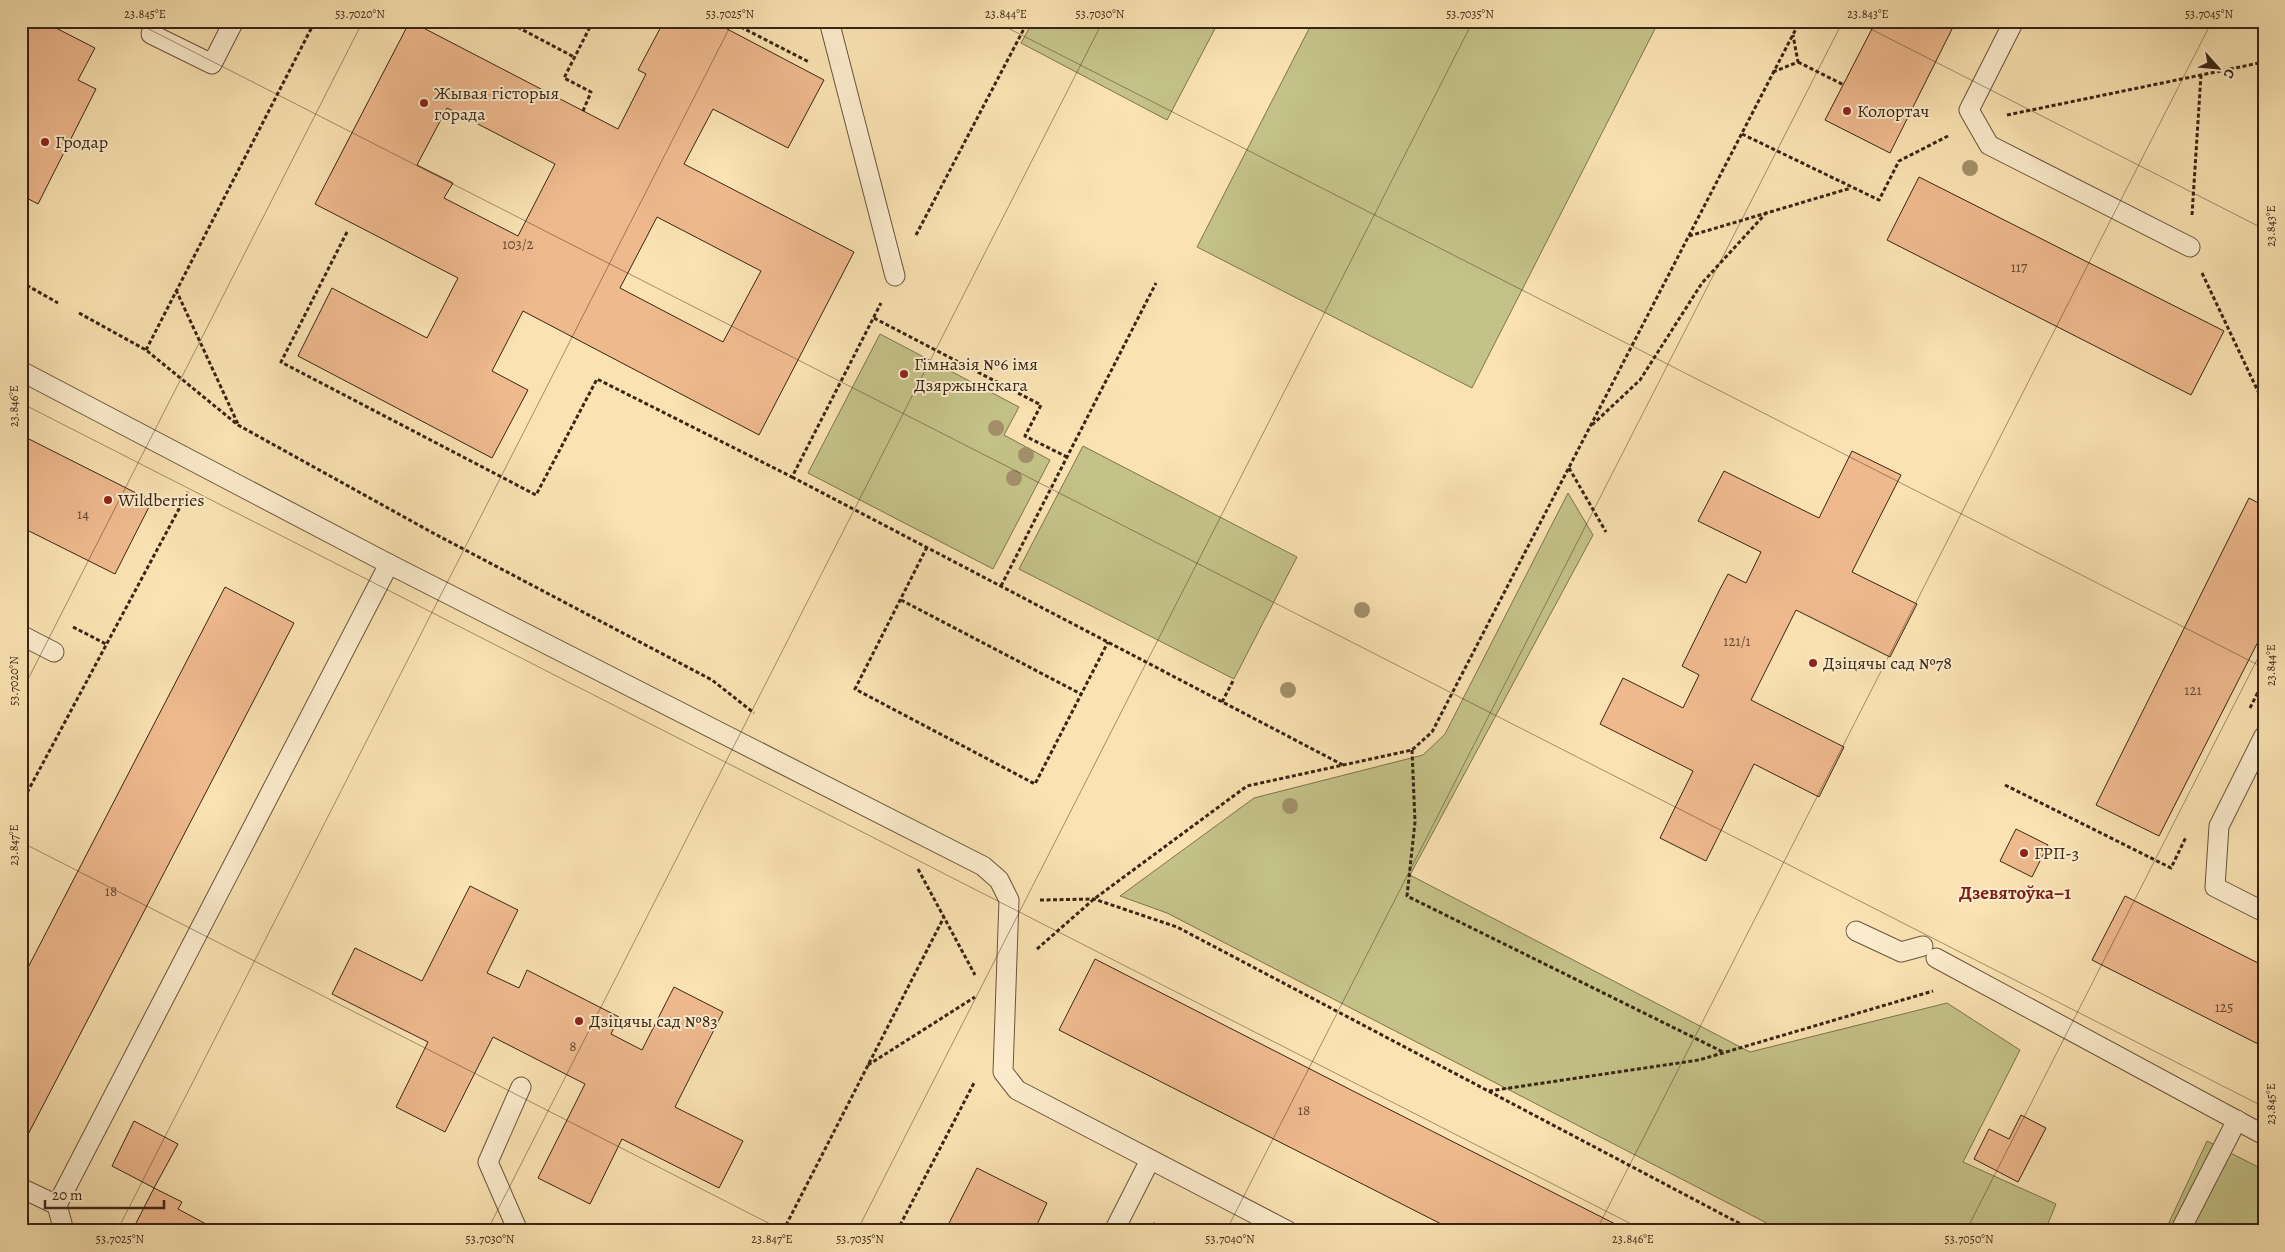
<svg xmlns="http://www.w3.org/2000/svg" width="2285" height="1252" font-family="Alegreya,serif">
	<style>
		.green { fill: #c4c288; stroke: #7e744e }
		.building { fill: #efb98e; stroke: #392514; fill-rule: evenodd }
		.lines { fill: none; stroke-linecap: round; stroke-linejoin: round }
		.lane-casing { stroke: #69543c; stroke-width: 21 }
		.path { stroke: #392514; stroke-width: 3; stroke-dasharray: 4 2.5; stroke-linecap: butt }
		.lane { stroke: #fceccd; stroke-width: 19 }
		.tree { fill: #a3906b }
		.ticks { fill: none; stroke: #392514; stroke-width: 1; stroke-opacity: 0.45 }
		.poi-dot { fill: #8f2418; stroke: #fceccd; stroke-width: 2 }
		.labels { text-anchor: middle; dominant-baseline: central; stroke-width: 4; stroke-linejoin: round; paint-order: stroke }
		.number-label { font-size: 15px; fill: #664a32 }
		.poi-label { font-size: 18px; fill: #392514; stroke: #fceccd; text-anchor: start }
		.neighbourhood-label { font-size: 19px; font-weight: bold; fill: #7a1f14; stroke: #fceccd }
		.neatline { fill: none; stroke: #392514; stroke-width: 2 }
		.ticks-label { font-size: 12px; text-anchor: middle; fill: #392514 }
	</style>
	<rect width="100%" height="100%" fill="#fae2b2"/>
	<filter id="stains"><feTurbulence type="fractalNoise" baseFrequency=".004" numOctaves="4"/><feColorMatrix values="0 0 0 0 .2 0 0 0 0 .09 0 0 0 0 .02 0 0 0 .5 -.17"/></filter>
	<radialGradient id="worn" r=".72"><stop offset=".6" stop-color="#630" stop-opacity="0"/><stop offset="1" stop-color="#630" stop-opacity=".3"/></radialGradient>
	<g class="green">
		<path d="M1033,21h186l-52,99 -146,-77z"/>
		<path d="M1313,21h346l-187,367 -275,-141z"/>
		<path d="M880,334l139,73 -15,28 46,25 -57,109 -185,-96z"/>
		<path d="M1083,446l214,111 -63,122 -215,-110z"/>
		<path d="M1568,493l25,42 -183,340 340,177 197,-49 73,47 -57,112 93,42 -11,27h-263l-615,-318 -47,-17 134,-98 169,-43 22,-21z"/>
		<path d="M2207,1141l57,29v61h-99z"/>
	</g>
	<g class="building">
		<path d="M21,21h28l-1,3 47,24 -17,32 18,9 -58,115 -17,-9z"/>
		<path d="M410,21l208,108 28,-55 -8,-4 26,-49h48l112,59 -36,68 -75,-39 -29,55 170,88 -95,183 -236,-124 -31,60 36,19 -36,68 -194,-102 34,-68 95,50 31,-60 -143,-74zM447,108l108,56 -37,72 -74,-38 9,-15 -36,-18zM657,217l104,54 -38,71 -103,-54z"/>
		<path d="M1876,21h80l-66,132 -65,-33z"/>
		<path d="M1919,177l305,154 -33,64 -304,-155z"/>
		<path d="M21,435l131,66 -37,73 -94,-47z"/>
		<path d="M1852,451l49,24 -49,97 65,32 -27,53 -94,-47 -45,90 93,47 -25,50 -65,-33 -48,97 -46,-23 33,-67 -93,-47 23,-46 60,30 16,-33 -17,-9 37,-75 9,-17 18,9 15,-31 -63,-31 26,-50 95,47z"/>
		<path d="M2249,498l15,8v124l-105,206 -63,-31z"/>
		<path d="M225,587l69,36 -272,523 -1,-165z"/>
		<path d="M2016,829l32,16 -16,32 -32,-16z"/>
		<path d="M470,886l48,24 -31,63 32,15 8,-18 92,47 -8,17 31,16 32,-63 49,25 -48,95 68,34 -24,47 -97,-49 -32,65 -52,-26 47,-94 -92,-47 -48,95 -49,-25 32,-65 -96,-48 23,-46 67,33z"/>
		<path d="M2125,896l139,70v81l-172,-87z"/>
		<path d="M1095,959l260,133 274,139h-174l-339,-172 -57,-29z"/>
		<path d="M2021,1115l25,13 -28,54 -44,-23 15,-30 20,10z"/>
		<path d="M134,1121l44,23 -24,44 -42,-22z"/>
		<path d="M977,1168l70,35 -13,28h-89z"/>
		<path d="M154,1188l28,14 -4,7 41,22 -86,-2z"/>
	</g>
	<g class="lines">
		<defs>
			<g id="lane">
				<path d="M829,21l66,255"/>
				<path d="M2014,21l-45,89 20,35 201,102"/>
				<path d="M151,34l61,30 22,-43"/>
				<path d="M21,371l368,193 594,302 16,14 10,20 -6,172 14,18 271,141"/>
				<path d="M21,635l33,17"/>
				<path d="M2264,736l-45,90 -4,61 49,25"/>
				<path d="M1856,931l45,21 22,-6"/>
				<path d="M1936,958l328,177"/>
				<path d="M21,1188l36,17"/>
				<path d="M64,1231l-7,-26 332,-641"/>
				<path d="M518,1231l-30,-69 33,-75"/>
				<path d="M1114,1231l36,-71"/>
				<path d="M2180,1231l57,-111"/>
			</g>
		</defs>
		<use href="#lane" class="lane-casing"/>
		<g class="path">
			<path d="M506,21l68,36"/>
			<path d="M729,21l80,41"/>
			<path d="M1798,62l46,23"/>
			<path d="M1773,72l25,-10 -5,-27"/>
			<path d="M583,111l8,-19 -27,-14 29,-57"/>
			<path d="M2007,115l257,-53"/>
			<path d="M1742,134l137,66 20,-39 49,-25"/>
			<path d="M2192,215l9,-140"/>
			<path d="M347,232l-66,130 255,133 61,-116 195,98 89,-174"/>
			<path d="M916,235l112,-214"/>
			<path d="M1689,236l162,-48"/>
			<path d="M2202,273l62,131"/>
			<path d="M21,282l37,21"/>
			<path d="M176,290l62,134"/>
			<path d="M79,313l67,37 92,75 195,108 279,147 42,33"/>
			<path d="M874,318l167,87 -16,31 42,21"/>
			<path d="M146,350l169,-329"/>
			<path d="M1592,425l48,-45 62,-97 65,-71"/>
			<path d="M1569,468l37,64"/>
			<path d="M792,477l551,288"/>
			<path d="M927,547l-72,142 180,95 73,-142"/>
			<path d="M1001,586l155,-303"/>
			<path d="M901,600l180,94"/>
			<path d="M21,601l7,3"/>
			<path d="M73,627l33,17"/>
			<path d="M1222,702l12,-23"/>
			<path d="M2250,708l14,-28"/>
			<path d="M1412,750l3,72 -8,74 316,156"/>
			<path d="M2005,785l166,83 15,-31"/>
			<path d="M21,804l167,-312"/>
			<path d="M918,869l57,106"/>
			<path d="M1040,900l54,-1 83,28 577,304"/>
			<path d="M1037,949l57,-50 153,-113 165,-36 20,-18 368,-711"/>
			<path d="M868,1065l107,-68"/>
			<path d="M1489,1091l210,-31 234,-69"/>
			<path d="M1153,1223l5,8"/>
			<path d="M783,1231l161,-314"/>
			<path d="M897,1231l77,-148"/>
			<path d="M2260,1231l4,-3"/>
		</g>
		<use href="#lane" class="lane"/>
	</g>
	<g class="tree">
		<circle cx="1970" cy="168" r="8"/>
		<circle cx="996" cy="428" r="8"/>
		<circle cx="1026" cy="455" r="8"/>
		<circle cx="1014" cy="478" r="8"/>
		<circle cx="1362" cy="610" r="8"/>
		<circle cx="1288" cy="690" r="8"/>
		<circle cx="1290" cy="806" r="8"/>
	</g>
	<path class="ticks" d="M133,21l2131,1086M994,21l1270,647M1855,21l409,208M21,403l1624,828M21,693l342,-672M21,842l763,389M117,1231l616,-1210M487,1231l616,-1210M857,1231l616,-1210M1226,1231l617,-1210M1596,1231l616,-1210M1966,1231l298,-585"/>
	<g class="poi-dot">
		<circle cx="424" cy="103" r="5"/>
		<circle cx="1847" cy="111" r="5"/>
		<circle cx="45" cy="142" r="5"/>
		<circle cx="904" cy="374" r="5"/>
		<circle cx="108" cy="500" r="5"/>
		<circle cx="1813" cy="663" r="5"/>
		<circle cx="2024" cy="853" r="5"/>
		<circle cx="579" cy="1021" r="5"/>
	</g>
	<g class="labels">
		<g class="number-label">
			<text x="518" y="244">103/2</text>
			<text x="2019" y="267">117</text>
			<text x="83" y="514">14</text>
			<text x="1737" y="641">121/1</text>
			<text x="2193" y="690">121</text>
			<text x="111" y="891">18</text>
			<text x="2224" y="1007">125</text>
			<text x="573" y="1046">8</text>
			<text x="1304" y="1110">18</text>
		</g>
		<g class="poi-label">
			<text x="434" y="93">Жывая гісторыя<tspan x="434" dy="21">горада</tspan></text>
			<text x="1857" y="111">Колортач</text>
			<text x="55" y="142">Гродар</text>
			<text x="914" y="364">Гімназія №6 імя<tspan x="914" dy="21">Дзяржынскага</tspan></text>
			<text x="118" y="500">Wildberries</text>
			<text x="1823" y="663">Дзіцячы сад №78</text>
			<text x="2034" y="853">ГРП-3</text>
			<text x="589" y="1021">Дзіцячы сад №83</text>
		</g>
		<g class="neighbourhood-label">
			<text x="2015" y="893">Дзевятоўка–1</text>
		</g>
	</g>
	<rect width="2285" height="1252" fill="none" stroke="#fae2b2" stroke-width="55"/>
	<g transform="translate(2218 68) rotate(117)" stroke="#fceccd" stroke-width="4" paint-order="stroke">
	<path d="M0-4L9 19L0 12L-9 19Z" fill="#392514"/>
	<text y="-8" font-size="14" font-weight="bold" text-anchor="middle" fill="#392514">С</text>
	</g>
	<path d="M45 1200v8h119v-8" fill="none" stroke="#392514" stroke-width="2.5"/>
	<text x="52" y="1200" font-size="15" fill="#392514" stroke="#fceccd" stroke-width="4" paint-order="stroke">20 m</text>
	<rect x="28" y="28" width="2230" height="1196" class="neatline"/>
	<g class="ticks-label">
		<text x="145" y="18">23.845°E</text>
		<text x="360" y="18">53.7020°N</text>
		<text x="730" y="18">53.7025°N</text>
		<text x="1006" y="18">23.844°E</text>
		<text x="1100" y="18">53.7030°N</text>
		<text x="1470" y="18">53.7035°N</text>
		<text x="1868" y="18">23.843°E</text>
		<text x="2209" y="18">53.7045°N</text>
		<text transform="translate(2271 226) rotate(-90)" y="4">23.843°E</text>
		<text transform="translate(14 406) rotate(-90)" y="4">23.846°E</text>
		<text transform="translate(2271 665) rotate(-90)" y="4">23.844°E</text>
		<text transform="translate(14 681) rotate(-90)" y="4">53.7020°N</text>
		<text transform="translate(14 845) rotate(-90)" y="4">23.847°E</text>
		<text transform="translate(2271 1104) rotate(-90)" y="4">23.845°E</text>
		<text x="120" y="1243">53.7025°N</text>
		<text x="490" y="1243">53.7030°N</text>
		<text x="772" y="1243">23.847°E</text>
		<text x="860" y="1243">53.7035°N</text>
		<text x="1230" y="1243">53.7040°N</text>
		<text x="1633" y="1243">23.846°E</text>
		<text x="1969" y="1243">53.7050°N</text>
	</g>
	<rect width="100%" height="100%" filter="url(#stains)"/>
	<rect width="100%" height="100%" fill="url(#worn)"/>
</svg>
